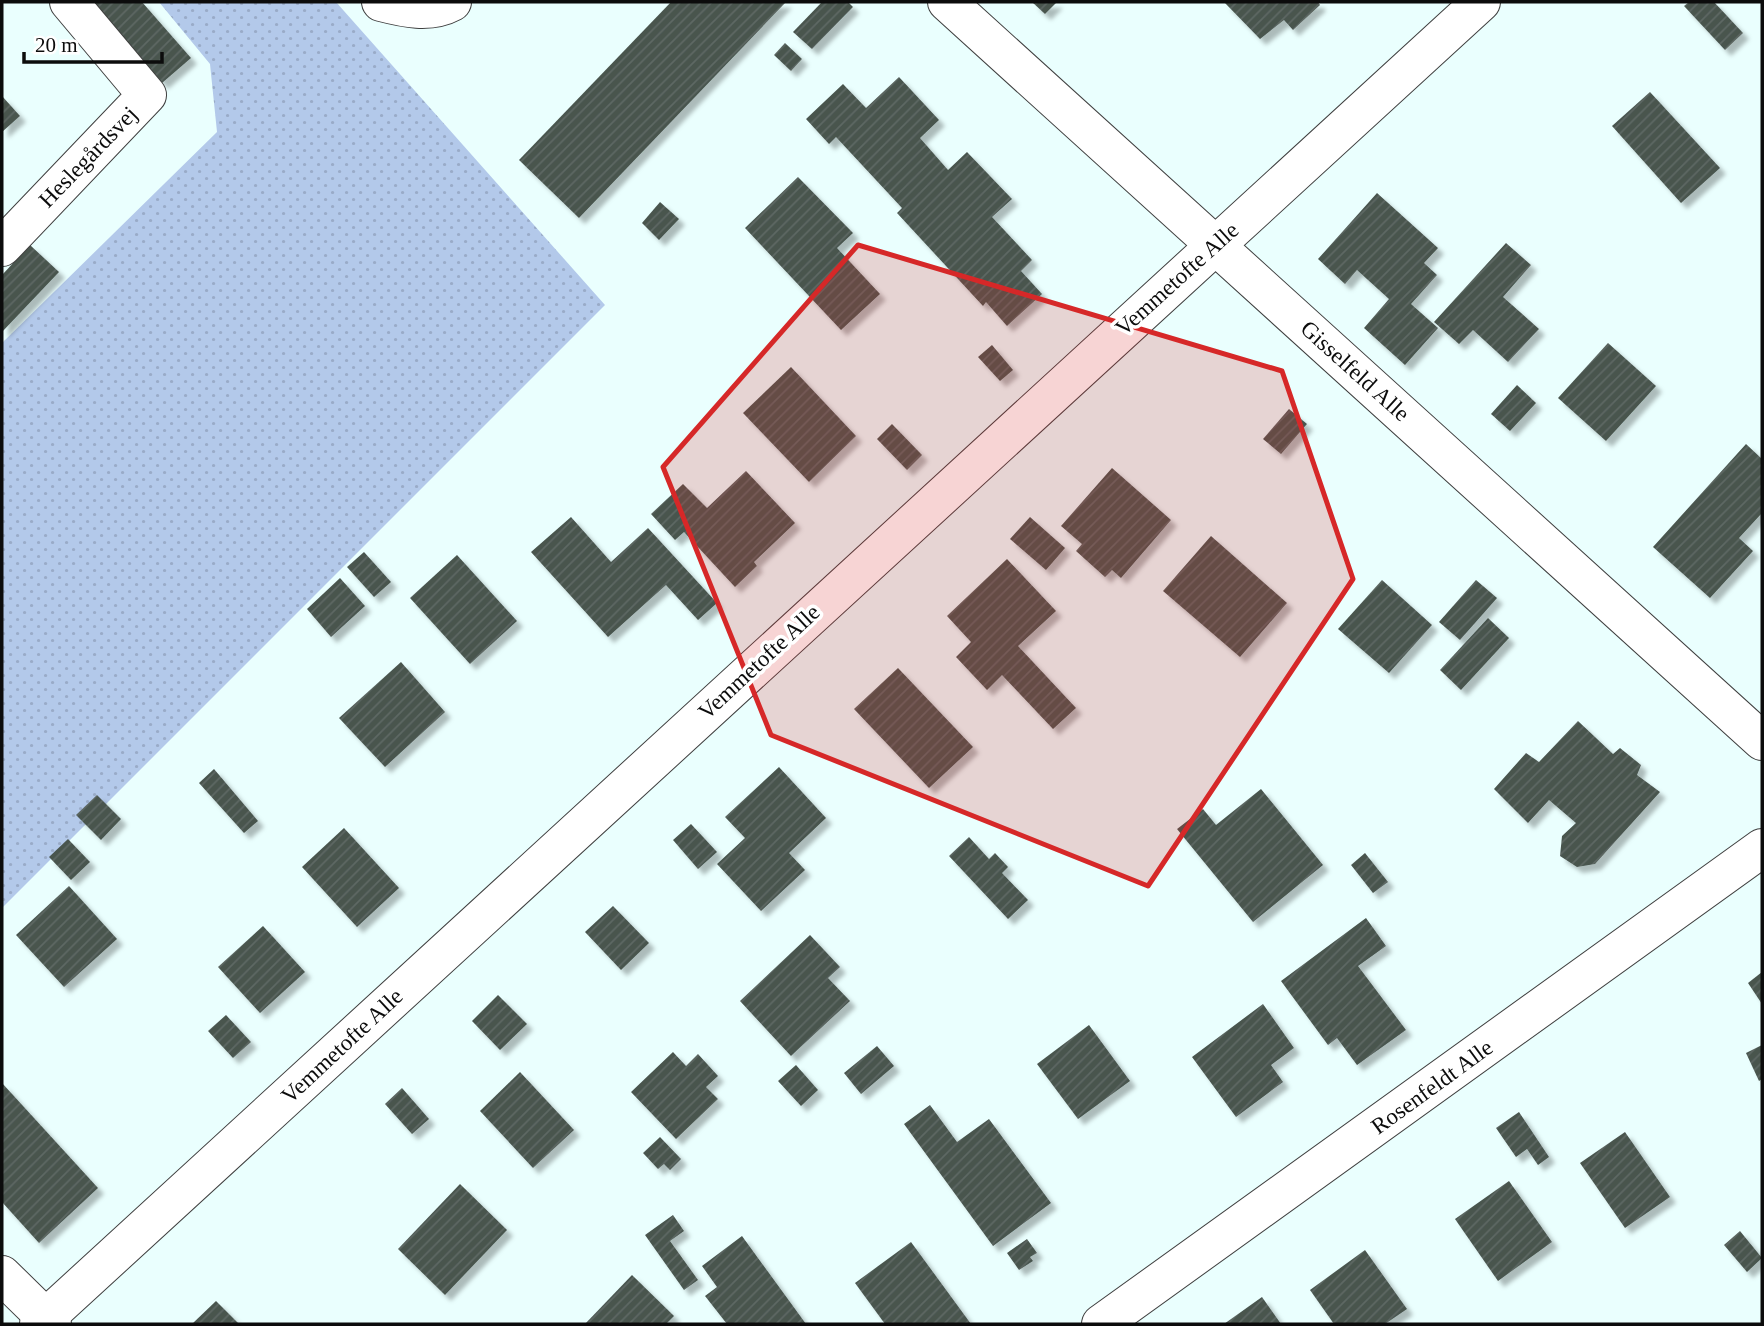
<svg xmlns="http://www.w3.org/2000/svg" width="1764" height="1326" font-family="'Times New Roman',serif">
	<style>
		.park { fill: url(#park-dots) }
		.building { fill: url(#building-hatch); filter: url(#shadow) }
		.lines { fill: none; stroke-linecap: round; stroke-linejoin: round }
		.minor-casing { stroke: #3f3f3f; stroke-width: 40 }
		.minor { stroke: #fff; stroke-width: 38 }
		.marked { fill: #d62828; fill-opacity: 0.2; stroke: #d62828; stroke-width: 5; stroke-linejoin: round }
		.labels { text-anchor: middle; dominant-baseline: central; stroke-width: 7; stroke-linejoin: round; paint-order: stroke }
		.street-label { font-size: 23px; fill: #0c0c0c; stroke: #fff }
	</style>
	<defs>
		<pattern id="park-dots" width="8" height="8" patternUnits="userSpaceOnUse" patternTransform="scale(1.75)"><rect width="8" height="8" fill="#b3c9ea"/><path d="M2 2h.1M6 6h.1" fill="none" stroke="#99abc8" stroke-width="1.8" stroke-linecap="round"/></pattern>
		<pattern id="building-hatch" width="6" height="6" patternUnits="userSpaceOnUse" patternTransform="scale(1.75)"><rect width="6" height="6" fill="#48544e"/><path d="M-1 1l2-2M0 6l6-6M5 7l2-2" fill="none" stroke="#5e6863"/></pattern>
		<filter id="shadow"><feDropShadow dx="6" dy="6" stdDeviation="2" flood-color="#0004"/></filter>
	</defs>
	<rect width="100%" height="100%" fill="#eafffe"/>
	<path class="park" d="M159,2h177l269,303 -603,603v-565l215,-211 -7,-68z"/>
	<g class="building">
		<path d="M95,2h47l49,56 -29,25 -69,-79z"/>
		<path d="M671,2h115l-207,216 -60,-58z"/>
		<path d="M822,2h26l5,5 -41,42 -19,-17z"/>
		<path d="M1032,2h25l-12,12z"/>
		<path d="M1224,2h94l2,3 -27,25 -9,-10 -24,19z"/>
		<path d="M1689,2h25l29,31 -18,17 -41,-44z"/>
		<path d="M785,43l17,16 -11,12 -17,-16z"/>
		<path d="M899,77l40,43 -19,18 28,32 19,-18 45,47 -20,18 40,43 -11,11 21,23 -35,32 -21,-24 -3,4 -86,-93 5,-5 -66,-71 -7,7 -23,-25 37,-35 23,24z"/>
		<path d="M1650,92l70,76 -39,35 -69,-77z"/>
		<path d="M2,96l18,20 -18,16z"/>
		<path d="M798,177l55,56 -16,15 43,46 -39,36 -96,-102z"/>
		<path d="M1377,193l61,55 -14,15 13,12 -26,29 27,24 -33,37 -41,-37 25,-29 -32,-29 -12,14 -27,-25z"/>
		<path d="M660,202l19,17 -20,21 -17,-17z"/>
		<path d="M1506,243l25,22 -28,32 36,32 -31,33 -35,-32 -14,14 -25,-22z"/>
		<path d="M30,245l29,27 -57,60v-57z"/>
		<path d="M1608,343l48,43 -50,55 -48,-43z"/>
		<path d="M992,345l21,25 -13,11 -22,-24z"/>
		<path d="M791,367l65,69 -47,46 -66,-69z"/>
		<path d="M1517,385l19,18 -26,28 -19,-17z"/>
		<path d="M1289,409l18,15 -26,30 -18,-15z"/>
		<path d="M892,424l30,31 -15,15 -30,-31z"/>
		<path d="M1746,444l16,15v54l-23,25 14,13 -43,47 -57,-51z"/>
		<path d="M1112,468l59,52 -50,58 -9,-8 -7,7 -29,-26 6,-7 -21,-18z"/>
		<path d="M746,471l49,52 -41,39 3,4 -22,21 -51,-55 -9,8 -24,-26 32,-30 24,24z"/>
		<path d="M571,517l40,45 37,-34 69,75 -19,17 -32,-35 -58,52 -77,-85z"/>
		<path d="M1030,517l35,31 -19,22 -36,-31z"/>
		<path d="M1211,536l76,67 -47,54 -77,-66z"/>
		<path d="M364,552l27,30 -17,15 -27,-30z"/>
		<path d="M457,555l60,66 -47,43 -60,-66z"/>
		<path d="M1007,559l49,52 -38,35 58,62 -23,21 -51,-54 -15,15 -31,-33 15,-15 -24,-26z"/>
		<path d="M340,578l25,28 -34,31 -24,-28z"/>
		<path d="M1382,580l50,45 -43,48 -51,-44z"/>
		<path d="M1476,580l21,18 -37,42 -21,-18z"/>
		<path d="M1488,618l21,20 -48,52 -21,-20z"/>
		<path d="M401,662l44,50 -60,55 -46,-49z"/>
		<path d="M898,668l75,79 -44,41 -75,-79z"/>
		<path d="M1578,721l35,33 7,-6 21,17 -4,10 23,17 -65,72 -18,3 -17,-11 2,-20 14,-13 -27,-23 -21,23 -34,-34 32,-36 13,9z"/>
		<path d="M779,767l47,51 -37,35 16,17 -44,41 -44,-47 28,-26 -20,-21z"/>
		<path d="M214,769l44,52 -14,12 -45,-50z"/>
		<path d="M1261,789l62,76 -70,57 -76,-93 26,-20 13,16z"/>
		<path d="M97,795l24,24 -20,21 -25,-25z"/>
		<path d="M691,824l26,28 -19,17 -25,-29z"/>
		<path d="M344,828l55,60 -42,39 -55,-60z"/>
		<path d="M969,837l20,22 6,-6 13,14 -6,6 26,27 -20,19 -59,-63z"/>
		<path d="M68,839l22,23 -19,18 -22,-23z"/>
		<path d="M1365,853l23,29 -15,11 -22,-28z"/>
		<path d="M69,886l48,53 -53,48 -48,-52z"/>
		<path d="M613,906l36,37 -28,27 -36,-38z"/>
		<path d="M1366,918l20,28 -28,20 48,64 -49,35 -20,-27 -9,7 -47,-64z"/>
		<path d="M263,926l42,46 -45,41 -42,-46z"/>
		<path d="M810,935l30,32 -12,11 22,23 -59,55 -51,-55z"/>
		<path d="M1762,972v32l-14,-21z"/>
		<path d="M498,995l29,29 -27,26 -28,-29z"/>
		<path d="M1263,1004l31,44 -23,17 12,17 -47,35 -44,-60z"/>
		<path d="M226,1015l25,27 -18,16 -25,-27z"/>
		<path d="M1089,1025l41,56 -52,38 -41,-55z"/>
		<path d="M1762,1045v34l-3,2 -13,-28z"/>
		<path d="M877,1046l17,20 -33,28 -17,-21z"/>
		<path d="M673,1052l13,14 12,-12 20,22 -12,11 12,12 -42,40 -45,-47z"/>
		<path d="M796,1065l22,25 -17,16 -23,-25z"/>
		<path d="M520,1072l54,58 -41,38 -53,-57z"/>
		<path d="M2,1083l96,105 -59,55 -37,-41z"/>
		<path d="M402,1088l27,31 -17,15 -27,-30z"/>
		<path d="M930,1105l27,37 32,-23 62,84 -58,43 -89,-122z"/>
		<path d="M1519,1112l30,45 -11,8 -11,-16 -11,8 -20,-29z"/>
		<path d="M1625,1132l45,65 -45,31 -45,-65z"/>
		<path d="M660,1137l21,22 -11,11 -6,-6 -6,5 -15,-16z"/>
		<path d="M1509,1181l43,61 -54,39 -43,-62z"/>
		<path d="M460,1184l47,46 -62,65 -47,-46z"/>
		<path d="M673,1215l11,16 -14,10 28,39 -14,10 -39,-55z"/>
		<path d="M1740,1231l22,27 -15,14 -23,-27z"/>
		<path d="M742,1236l64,88h-79l-22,-28 12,-9 -15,-21z"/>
		<path d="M1027,1239l10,14 -7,4 3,4 -14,9 -12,-17z"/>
		<path d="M911,1242l60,82h-86l-30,-41z"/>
		<path d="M1365,1250l42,59 -22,15h-51l-24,-34z"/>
		<path d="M632,1275l42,41 -8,8h-81z"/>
		<path d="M1262,1297l19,27h-57z"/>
		<path d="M216,1301l23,23h-47z"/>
	</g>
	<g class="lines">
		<defs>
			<g id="minor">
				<path d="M381,2c23,6 49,12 71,0"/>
				<path d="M947,2l815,739"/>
				<path d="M2,247l145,-152 -78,-93"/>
				<path d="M2,1275l50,49"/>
				<path d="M39,1324l1442,-1322"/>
				<path d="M1101,1324l661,-476"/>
			</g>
		</defs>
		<use href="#minor" class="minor-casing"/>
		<use href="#minor" class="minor"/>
	</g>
	<path class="marked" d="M858,245l424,126 71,208 -205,307 -377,-151 -108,-268z"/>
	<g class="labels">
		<g class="street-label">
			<text transform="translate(88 157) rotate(-46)">Heslegårdsvej</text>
			<text transform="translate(1177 279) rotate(-42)">Vemmetofte Alle</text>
			<text transform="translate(1355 371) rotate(42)">Gisselfeld Alle</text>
			<text transform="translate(759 662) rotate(-43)">Vemmetofte Alle</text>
			<text transform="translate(342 1046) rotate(-43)">Vemmetofte Alle</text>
			<text transform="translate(1432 1087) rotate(-36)">Rosenfeldt Alle</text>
		</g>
	</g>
	<rect width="1764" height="1326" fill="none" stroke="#0c0c0c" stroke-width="7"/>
	<path d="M24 52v10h138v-10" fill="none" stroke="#0c0c0c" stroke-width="3.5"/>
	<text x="35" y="52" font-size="21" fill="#0c0c0c" stroke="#ffffff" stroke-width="5" paint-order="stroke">20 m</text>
</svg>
